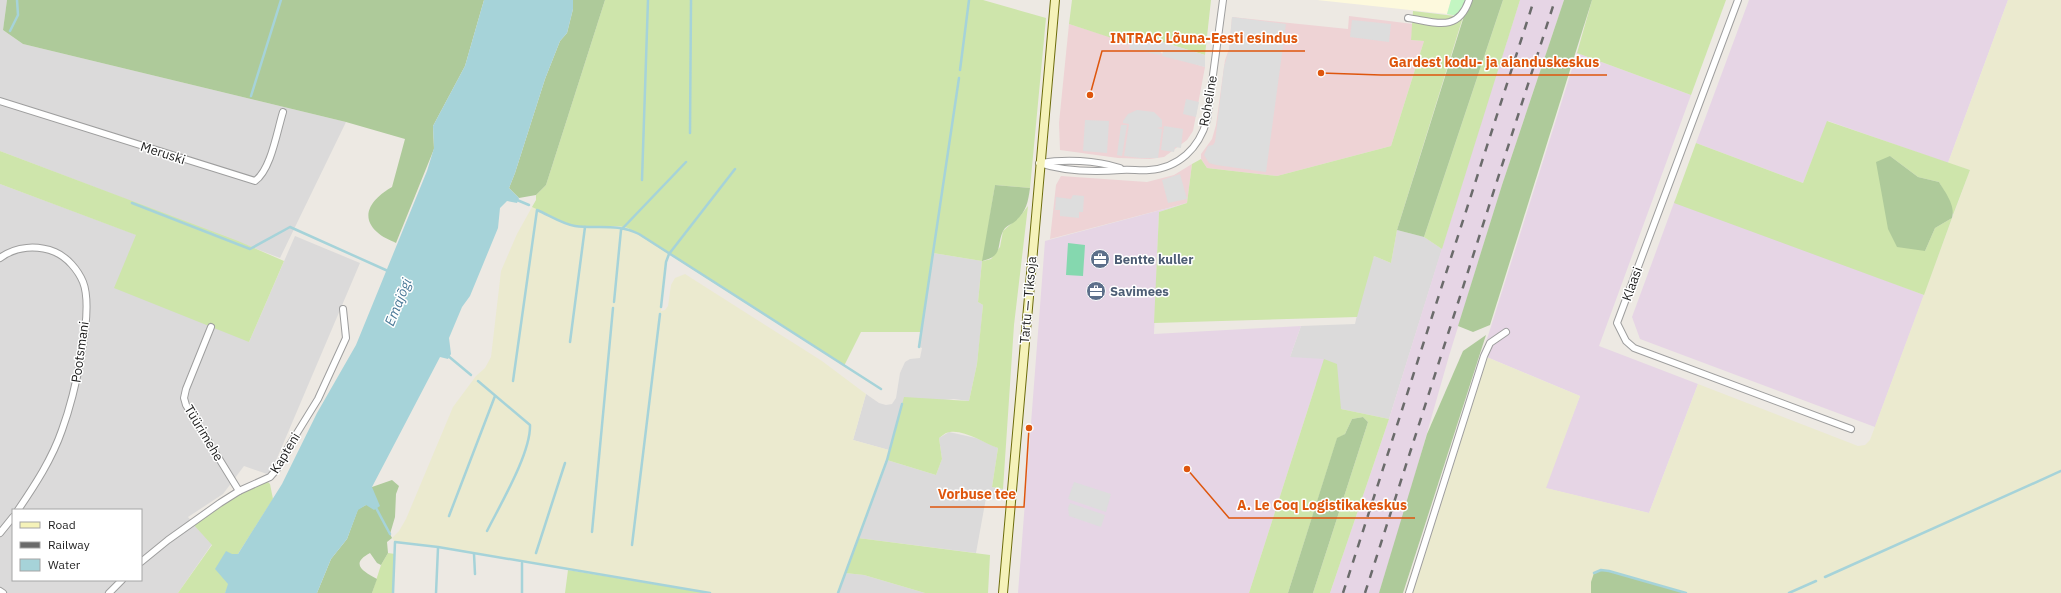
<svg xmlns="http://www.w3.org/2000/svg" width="2061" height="593" font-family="'IBM Plex Sans',sans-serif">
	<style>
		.residential { fill: #dbdada; fill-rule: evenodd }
		.commercial { fill: #eed3d5 }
		.industrial { fill: #e6d5e5 }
		.education { fill: #fdf9dd }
		.farmland { fill: #ebeacf }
		.grass { fill: #cee5ab }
		.forest { fill: #aeca9a }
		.park { fill: #c3f6c2 }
		.pitch { fill: #85d8af }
		.parking { fill: #ddd }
		.water { fill: #a6d3d9 }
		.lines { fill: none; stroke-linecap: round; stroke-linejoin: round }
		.stream { stroke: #a6d3d9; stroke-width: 2.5 }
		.minor-casing { stroke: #9e9e9e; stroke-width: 8 }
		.secondary-casing { stroke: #6d6c0b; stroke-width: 10 }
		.minor { stroke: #fff; stroke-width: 6 }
		.secondary { stroke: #f5f2b9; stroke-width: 8 }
		.rail { stroke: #6b6b6b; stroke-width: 2.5; stroke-dasharray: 8 8; stroke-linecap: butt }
		.labels { text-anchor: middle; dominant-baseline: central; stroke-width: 3; stroke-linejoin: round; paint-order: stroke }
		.street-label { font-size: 13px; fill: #1d1d1d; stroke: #fff }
		.service-label { font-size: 13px; font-weight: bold; fill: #4e5e75; stroke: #fff; text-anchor: start }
		.water-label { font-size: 14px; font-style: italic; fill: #497897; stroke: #fff }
		.leader { fill: none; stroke: #de560d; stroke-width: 1.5 }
		.callout-dot { fill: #de560d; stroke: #fff; stroke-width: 1.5 }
		.callout-label { font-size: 14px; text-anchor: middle; font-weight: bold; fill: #de560d; stroke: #fff; stroke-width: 3; stroke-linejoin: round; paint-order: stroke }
	</style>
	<rect width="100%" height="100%" fill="#ede9e3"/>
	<g class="residential">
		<path d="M0,0h7l-4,30 20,14 323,78 -66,136 -280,-107z"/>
		<path d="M0,184l137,51 112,107 46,-106 65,27 -88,207 -5,4 -23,-8 -21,28 -35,23 24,27 -34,49h-178zM13,510h128v70h-128z"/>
		<path d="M1397,230l27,7 18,12 -53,170 -48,-10 -51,-52 11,-31 54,-2 9,-40 10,-28 17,7z"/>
		<path d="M933,253l49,8 -4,41 5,3 -2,22 -4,37 -8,37 -15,-2 -52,5 -13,46 -36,-10 13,-46 13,9 7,2 6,-1 4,-6 4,-25 5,-11 5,-3 10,-1 2,-10 -3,-1z"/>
		<path d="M949,432l27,6 22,10 -6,39 11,2 -1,11 -16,-2 -10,55 -118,-15 29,-78 49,15 6,-16 -3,-21z"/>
		<path d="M845,573l19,2 61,18h-87z"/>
	</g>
	<g class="commercial">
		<path d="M1349,16l64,8 -2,16 13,1 -33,105 -114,30 -70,-8 -6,-9v-5l11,-15 4,-14 9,-65 4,-11 3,-32 116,12z"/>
		<path d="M1069,24l136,43 -12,64 -6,9 -23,17 -14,2 -32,-1 -58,-8 -1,-27z"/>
		<path d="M1192,164l-5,39 -137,36 6,-54 5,-9 86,6 27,-7z"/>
	</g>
	<g class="industrial">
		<path d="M1520,0h44l-62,185 -53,171 -46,161 -24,76h-49l59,-174 93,-300z"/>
		<path d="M1749,0h259l-60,163 -120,-42 -25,62 -107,-40z"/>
		<path d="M1577,53l114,42 -92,251 99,38 -49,129 -104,-25 35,-92 -98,-41z"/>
		<path d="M1675,200l249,95 -49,132 -235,-88 -8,-22z"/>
		<path d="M1187,203l-28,9 -5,122 147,-8 -11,31 34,2 -75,234h-231l27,-352z"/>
	</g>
	<path class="education" d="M1317,0h134l-4,14z"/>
	<g class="farmland">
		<path d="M2008,0h53v593h-375l-77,-22 -18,11v11h-187l80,-237 96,40 -34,92 103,25 49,-129 160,62 7,-1 5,-5 100,-270 -22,-7z"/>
		<path d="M532,207l40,19h46l10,2 11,6 30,20 -3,8 -5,49 4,-1 3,-4 3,-21 4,-7 10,-4 137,87 44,33 -13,46 36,10 -51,143h-128l-272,-46 -43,-5 -3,-4 7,-7 7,-12 47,-112 23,-31 9,-8 6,-11 10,-86 16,-37z"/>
	</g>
	<g class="grass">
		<path d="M605,0h378l63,18 -16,170 -35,-3 -12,76 8,-2 9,-12 3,-16 18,-16 7,-9 -14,119 -11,164 -11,-2 6,-39c-15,-5 -32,-18 -48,-16 -4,0 -8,4 -11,6l3,21 -6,16 -49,-15 17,-63 65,4 8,-37 6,-59 -5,-3 4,-41 -49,-8 -12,79h-60l-17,34 -216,-138 -10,-2h-46l-40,-19 4,-7v-5l10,-10z"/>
		<path d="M1072,0h139l-6,55 -43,-13 -30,-7 -2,9 -61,-20z"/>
		<path d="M1503,0h17l-78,249 -18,-12z"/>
		<path d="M1592,0h134l-35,95 -114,-42z"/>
		<path d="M1413,11l50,6 -66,213 -6,33 -17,-7 -17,61 -203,6 5,-111 28,-9 5,-39 9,-5 6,9 70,8 114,-30 33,-105 -13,-1z"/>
		<path d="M1827,121l143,49 -17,45 -3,-13 -11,-20 -21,-5 -28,-21 35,95 10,-23 17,-10 -28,77 -250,-92 22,-60 107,40z"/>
		<path d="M0,151l238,90 46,20 -35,81 -135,-54 22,-53 -136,-51z"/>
		<path d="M1324,359l13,5 4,45 48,10 -59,174h-17l55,-171 -5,-5 -11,2 -7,15 -8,5 -49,154h-39z"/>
		<path d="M267,481l3,3 3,15 -35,55h-6l-3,30 -4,9h-47l34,-48 -19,-21 47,-30z"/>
		<path d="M858,538l132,17 -2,38h-63l-61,-18 -19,-2z"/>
		<path d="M388,553l7,1 -2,39h-21l9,-28z"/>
		<path d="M568,570l135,22 7,1h-145z"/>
	</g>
	<g class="forest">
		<path d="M7,0h477l-19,66 -32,60 1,23 -38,94c-6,-3 -14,-6 -19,-11 -20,-18 -1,-36 15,-45l13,-48 -59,-17 -323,-78 -20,-14z"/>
		<path d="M573,0h32l-59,185 -10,10 -17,3 -10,-10 6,-15 30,-94 15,-38 7,-8 6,-24z"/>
		<path d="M1469,0h34l-79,237 -27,-7z"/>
		<path d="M1564,0h28l-102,325 -17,7 -15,-6 44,-141z"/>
		<path d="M1890,156l28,21 21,5c6,10 17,24 13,36l-17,10 -10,23 -28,-4 -9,-18 -12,-67z"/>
		<path d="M995,185l35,3c-2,15 -4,25 -17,35 -4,2 -8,4 -10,8 -7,15 1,25 -21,30z"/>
		<path d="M1486,335l-83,258h-24l48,-159 36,-83z"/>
		<path d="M1363,417l5,5 -55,171h-25l49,-155 8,-4 7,-15z"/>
		<path d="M392,480l7,6 -3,8 -1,23 -5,17 2,4 -5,4 1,11 -7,12 -4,-2 -7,-10c-21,11 -6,19 7,26l-5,14h-55l14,-34 16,-20 11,-30 8,-4 6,-18z"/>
		<path d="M1601,570l8,1 77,22h-95v-11l3,-9z"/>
	</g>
	<path class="park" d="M1451,0h18l-6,17 -16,-3z"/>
	<path class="pitch" d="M1068,243l17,2 -2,31 -17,-1z"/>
	<g class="parking">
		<path d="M1232,17l54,7 -20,148 -50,-7 -7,-2 -5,-8 4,-9 5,-1 2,-3 9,-75 5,-17z"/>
		<path d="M1352,20l39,4 -2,18 -39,-5z"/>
		<path d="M1132,35l30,7 43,13v12l-43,-11 1,-5h-2l-1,4 -31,-6z"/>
		<path d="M1186,99l13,3 -3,15 -13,-3z"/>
		<path d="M1137,110l17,2 8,8v7l-5,1 5,1 -4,29h-18l-16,-2 5,-32 -6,-1v-2l5,-7z"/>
		<path d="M1085,120l24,1 -2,32 -24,-2z"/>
		<path d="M1121,125h6l-5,31 -5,-1z"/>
		<path d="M1164,126l19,3 -2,19 -6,-1 -1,5 -13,-2z"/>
		<path d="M1180,174l7,25 -19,4 -6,-23z"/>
		<path d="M1073,195l11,1 -1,16h-4v6l-19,-2v-6h-5l1,-13 15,2z"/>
		<path d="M1074,482l37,12 -5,18 -38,-13z"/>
		<path d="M1070,503l35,12 -4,12 -32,-11 -1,-8z"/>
	</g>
	<path class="water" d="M484,0h89v9l-6,24 -7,8 -15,38 -30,94 -6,15 10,10 -2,5 -10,-2 -7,7 -2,20 -28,68 -8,11 -13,31 2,16 -3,5 -8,-2 -68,130 8,19 -6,4 -8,-5 -8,5 -11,29 -16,20 -14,34h-92l3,-9 -13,-15 11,-18 6,3h6l44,-70 35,-71 39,-68 71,-174 7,-23 -1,-22 32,-60z"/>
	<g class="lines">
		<g class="stream">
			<path d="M10,31l8,-16 -1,-15"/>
			<path d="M960,70l9,-70"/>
			<path d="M251,96l30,-96"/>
			<path d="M690,133l1,-133"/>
			<path d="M642,180l6,-180"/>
			<path d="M517,200l12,5"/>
			<path d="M132,203l118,46 40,-22 98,44"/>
			<path d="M614,302l7,-72 65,-68"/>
			<path d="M661,307l5,-45 3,-8 66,-85"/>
			<path d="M570,342l15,-115"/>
			<path d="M919,347l40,-269"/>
			<path d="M447,355l24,20"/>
			<path d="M478,381l52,44c1,28 -30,80 -43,106"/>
			<path d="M513,381l24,-171c12,5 25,14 38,16 22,3 42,-3 64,8l242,155"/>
			<path d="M375,506l15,28"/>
			<path d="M449,516l46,-120"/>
			<path d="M592,532l21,-224"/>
			<path d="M632,545l28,-231"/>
			<path d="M536,553l29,-90"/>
			<path d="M474,554l1,20"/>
			<path d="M1594,573l7,-3 8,1 77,22"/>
			<path d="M1825,577l236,-106"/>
			<path d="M393,593l2,-51 43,5 272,46"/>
			<path d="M436,593l2,-45"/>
			<path d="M522,593v-30"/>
			<path d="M838,593l49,-133 15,-56"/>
			<path d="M1789,593l27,-12"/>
		</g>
		<defs>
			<g id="minor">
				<path d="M1738,0l-121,323 9,18 8,7 217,81"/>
				<path d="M1408,18c27,4 50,15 61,-18"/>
				<path d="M0,101l255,80c16,-11 22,-50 28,-69"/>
				<path d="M1039,163c26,9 55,9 82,7 9,-1 19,1 28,0 30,-2 50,-22 58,-50l16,-120"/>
				<path d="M1040,163c25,-4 55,-3 80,5"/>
				<path d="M0,258c16,-12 37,-13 55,-6 12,5 23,18 28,30 12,30 -10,118 -21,148 -10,29 -27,55 -44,80"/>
				<path d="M211,327l-25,62 -2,9 2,7 53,86"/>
				<path d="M0,533l13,-16"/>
				<path d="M141,562l27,-22 52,-37 19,-12 31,-14 7,-8 12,-23 29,-47 28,-61 -3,-29"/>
				<path d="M0,591l3,2"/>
				<path d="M109,593l13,-13"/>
				<path d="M1409,593l75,-237 6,-13 16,-11"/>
			</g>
			<path id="secondary" d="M1003,593l52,-593"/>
		</defs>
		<use href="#minor" class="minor-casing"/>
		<use href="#secondary" class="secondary-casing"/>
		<use href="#minor" class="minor"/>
		<use href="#secondary" class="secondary"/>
		<g class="rail">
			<path d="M1343,593l191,-593"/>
			<path d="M1365,593l190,-593"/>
		</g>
	</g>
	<defs>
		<symbol id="office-disc" viewBox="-11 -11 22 22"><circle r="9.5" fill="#5c6f8a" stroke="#fff"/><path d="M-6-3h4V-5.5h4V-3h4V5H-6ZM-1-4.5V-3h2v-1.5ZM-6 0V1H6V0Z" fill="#fff"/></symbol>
	</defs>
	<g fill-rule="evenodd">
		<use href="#office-disc" x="1089" y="248" width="22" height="22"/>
		<use href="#office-disc" x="1085" y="280" width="22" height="22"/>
	</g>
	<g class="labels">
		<g class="street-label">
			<text transform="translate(1208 101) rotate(-80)">Roheline</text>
			<text transform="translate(163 153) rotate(18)">Meruski</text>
			<text transform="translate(1632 284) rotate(-70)">Klaasi</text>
			<text transform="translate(1028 300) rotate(-85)">Tartu — Tiksoja</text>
			<text transform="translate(80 352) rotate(-82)">Pootsmani</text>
			<text transform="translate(204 433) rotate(59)">Tüürimehe</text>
			<text transform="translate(285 453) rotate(-59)">Kapteni</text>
		</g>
		<g class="service-label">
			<text x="1114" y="259">Bentte kuller</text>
			<text x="1110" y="291">Savimees</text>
		</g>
		<g class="water-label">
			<text transform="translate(398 302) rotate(-68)">Emajõgi</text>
		</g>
	</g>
	<path class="leader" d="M1090 95L1102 51H1305M1321 73L1381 75H1607M1029 428L1024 507H930M1187 469L1229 518H1415"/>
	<g class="callout-dot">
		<circle cx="1090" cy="95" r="4"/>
		<circle cx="1321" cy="73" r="4"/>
		<circle cx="1029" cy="428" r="4"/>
		<circle cx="1187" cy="469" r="4"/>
	</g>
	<g class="callout-label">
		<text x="1204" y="43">INTRAC Lõuna-Eesti esindus</text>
		<text x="1494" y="67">Gardest kodu- ja aianduskeskus</text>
		<text x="977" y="499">Vorbuse tee</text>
		<text x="1322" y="510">A. Le Coq Logistikakeskus</text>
	</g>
	<rect x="12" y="509" width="130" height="72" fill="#ffffff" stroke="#a5a5a5"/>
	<rect x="20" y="522" width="20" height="6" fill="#f5f2b9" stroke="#a5a5a5"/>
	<text x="48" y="529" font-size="12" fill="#1d1d1d">Road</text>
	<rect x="20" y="542" width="20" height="6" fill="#6b6b6b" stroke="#a5a5a5"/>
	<text x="48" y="549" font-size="12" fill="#1d1d1d">Railway</text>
	<rect x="20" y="559" width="20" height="12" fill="#a6d3d9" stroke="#a5a5a5"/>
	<text x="48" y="569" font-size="12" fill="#1d1d1d">Water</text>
</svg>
